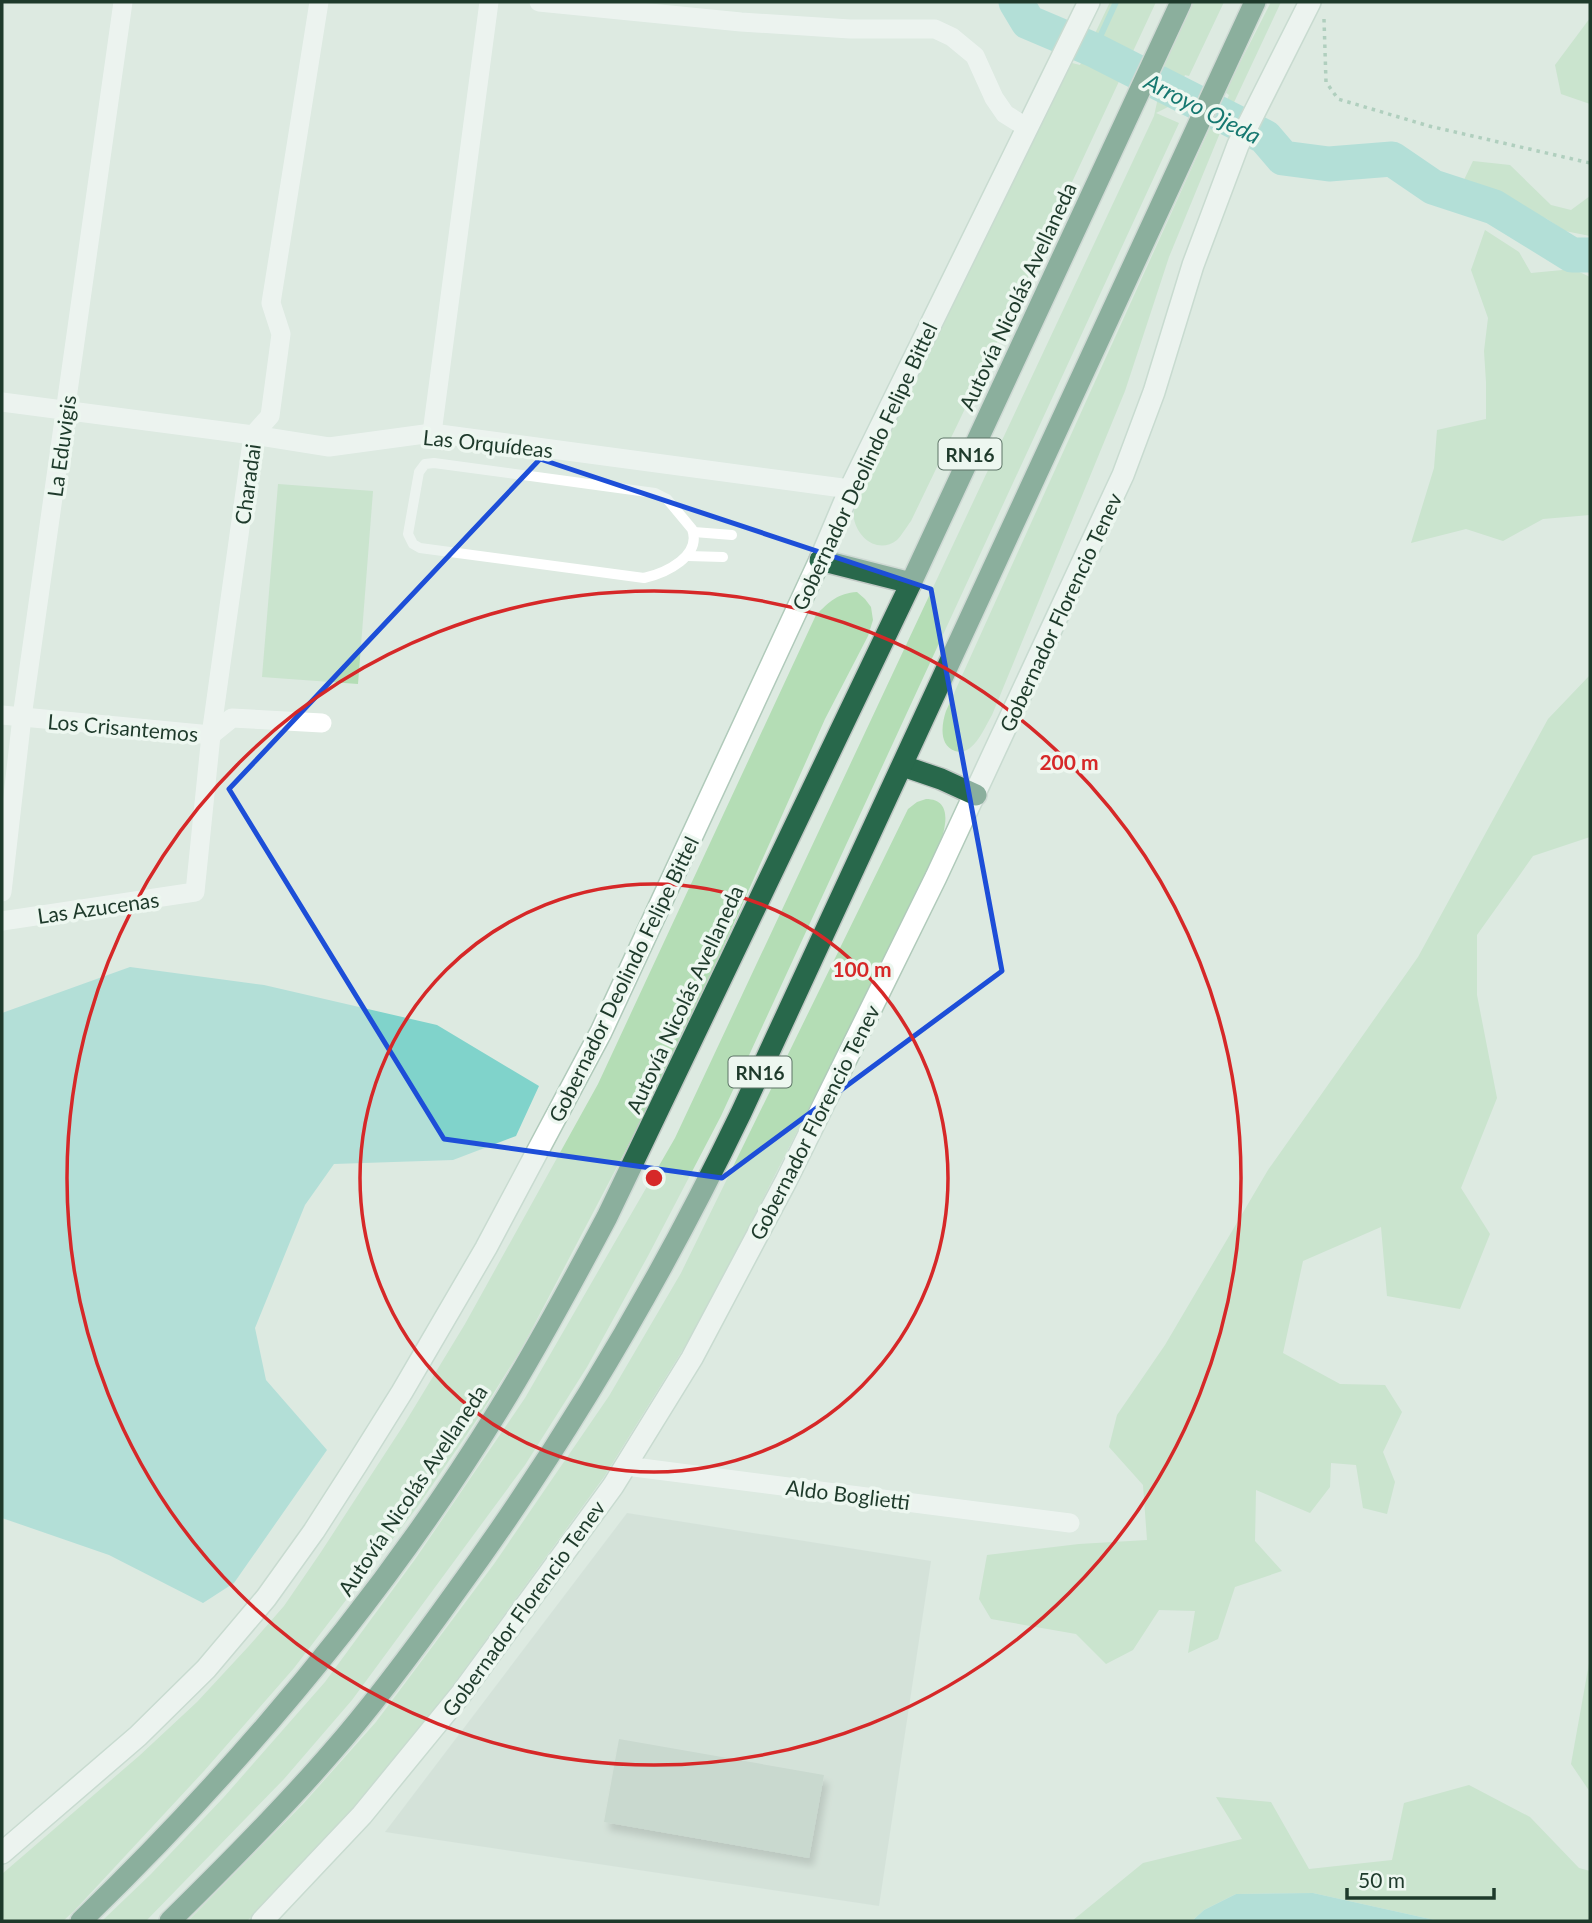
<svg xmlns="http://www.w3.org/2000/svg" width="1592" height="1923" font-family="Lato,sans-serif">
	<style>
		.built { fill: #cbdacf }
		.green { fill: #b4ddb5 }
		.water { fill: #80d3cb }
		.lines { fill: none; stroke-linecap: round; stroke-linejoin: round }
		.stream { stroke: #80d3cb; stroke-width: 6 }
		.river { stroke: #80d3cb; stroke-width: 35 }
		.building { fill: #b2c5b9; filter: url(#shadow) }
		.secondary-casing { stroke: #b0caba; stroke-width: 24 }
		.highway-casing { stroke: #c0c8c4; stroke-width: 24 }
		.path { stroke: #7bb092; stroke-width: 3.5; stroke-dasharray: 3.5 5; stroke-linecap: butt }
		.lane { stroke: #fff; stroke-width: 10 }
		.street { stroke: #fff; stroke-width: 19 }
		.secondary { stroke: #fff; stroke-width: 21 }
		.highway { stroke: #28684b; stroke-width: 21 }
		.marked { fill: none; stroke: #1d4ed8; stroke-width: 5; stroke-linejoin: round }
		.ring { fill: none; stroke: #d62828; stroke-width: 3.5 }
		.labels { text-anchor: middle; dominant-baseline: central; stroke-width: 7; stroke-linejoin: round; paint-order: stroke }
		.shield { fill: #edf7f0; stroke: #5c7366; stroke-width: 2 }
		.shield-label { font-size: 19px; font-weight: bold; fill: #1e3a2b }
		.street-label { font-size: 21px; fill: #1e3a2b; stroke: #edf7f0 }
		.water-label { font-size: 23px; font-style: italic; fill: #167870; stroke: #edf7f0 }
		.centre { fill: #d62828; stroke: #edf7f0; stroke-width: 3.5 }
		.ring-label { font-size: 21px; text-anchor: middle; font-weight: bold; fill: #d62828; stroke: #edf7f0; stroke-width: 7; stroke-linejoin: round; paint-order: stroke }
	</style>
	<defs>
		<filter id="shadow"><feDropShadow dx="4.5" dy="8" stdDeviation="3.5" flood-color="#0004"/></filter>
	</defs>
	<rect width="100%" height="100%" fill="#ddeae1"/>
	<path class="built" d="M627,1513l304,48 -52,345 -494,-74z"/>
	<g class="green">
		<path d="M1110,2h46l-145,311 -100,208c-4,5 -9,14 -14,19 -18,14 -39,-1 -43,-21 -1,-5 1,-11 1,-17l213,-440 12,3z"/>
		<path d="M1188,2h36l-35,74 -4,-1 -13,30 -16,8 23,10 -458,993 -72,138 -62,113 -62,98 -173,235 -68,79 -138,142h-44l49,-47 73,-77 101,-115 91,-124 109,-160 150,-260 479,-1022 11,-50 -8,-4z"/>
		<path d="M1271,2h10l-59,126 -53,129 -44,134 -133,324c-6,10 -12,25 -22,33 -4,3 -10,5 -15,3 -17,-6 -13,-28 -9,-40l266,-588 4,2 13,-30 -4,-3z"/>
		<path d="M1590,18v86l-29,-10 -6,-29z"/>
		<path d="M1473,161l37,4 41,40 20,5 19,-14v40l-25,-5 -18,-12 -84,-37z"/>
		<path d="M1485,230l34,22 12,21 42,-4 17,8v238l-47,4 -40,22 -37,-12 -55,14 23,-75 3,-38 49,-11v-37l-2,-31 4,-33 -17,-48z"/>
		<path d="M278,484l95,7 -15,193 -96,-7z"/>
		<path d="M857,592l8,7 6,8 2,13 -5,16 -43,83 -153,343 -150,286 -44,70 -60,88 -124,162 -90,103 -130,140 -11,10h-61v-47l137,-118 58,-54 51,-55 36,-41 37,-54 82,-126 62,-102 133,-240 218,-469c13,-13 22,-22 41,-23z"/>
		<path d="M1590,675v162l-57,19 -56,79v60l20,103 -36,90 29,46 -30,75 -73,-13 -6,-69 -78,34 -20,92 57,31 45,1 17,27 -19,40 12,30 -8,32 -24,-6 -7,-43 -25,-2 -1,24 -20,26 -54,-23 -1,51 27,30 -47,16 -17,52 -30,14 7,-42 -36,-1 -26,40 -27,14 -30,-30 -85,-15 -12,-20 8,-44 92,-11 68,-4 -4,-55 -34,-38 8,-32 48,-70 103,-175 150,-213 130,-238z"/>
		<path d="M926,799c37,0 11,53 4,70l-199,393 -44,81 -83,134 -185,255 -53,65 -53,60 -66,64h-59l116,-118 72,-81 118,-158 115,-168 72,-123 227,-464 9,-7z"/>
		<path d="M1590,1658v134l-19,-28z"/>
		<path d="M1469,1785l61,32 49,51 11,3v50h-151l-126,-28 -77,1 -32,16 -12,11h-120l71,-58 99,-24 -26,-42 55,5 38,67 83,-9 12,-57z"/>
	</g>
	<g class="water">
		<path d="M130,967l134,18 173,40 102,61 -23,50 -63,24 -119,4 -29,41 -50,123 11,52 61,70 -93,133 -31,20 -94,-48 -107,-37v-505z"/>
		<path d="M1313,1893l126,28h-247l12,-11 32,-16z"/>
	</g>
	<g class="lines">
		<path class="stream" d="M1094,50l22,-48"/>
		<path class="river" d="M1016,2l12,20 66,28 171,87 18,21 46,6 63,-5 41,28 61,20 78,48h18"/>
	</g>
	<path class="building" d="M619,1739l205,36 -15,83 -205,-36z"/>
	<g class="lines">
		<defs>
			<g id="secondary">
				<path d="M2,1853l136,-117 68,-67 60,-71 48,-67 43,-67 45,-72 84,-144 115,-216 219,-472 30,-71 239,-487"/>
				<path d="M262,1921l100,-106 99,-121 152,-208 79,-128 94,-177 150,-304 187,-402 31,-83 39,-127 45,-120 72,-143"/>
			</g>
			<g id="highway">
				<path d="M820,560l91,23"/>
				<path d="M903,766l38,13 35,16"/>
				<path d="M81,1921c158,-153 301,-322 417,-510 39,-63 74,-128 109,-194l304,-634 270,-581"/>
				<path d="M170,1921c55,-54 110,-109 161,-168 45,-51 86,-107 126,-163 110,-151 203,-309 284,-477l514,-1111"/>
			</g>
		</defs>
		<use href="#secondary" class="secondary-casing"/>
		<use href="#highway" class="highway-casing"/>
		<path class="path" d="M1324,19l2,63 12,17 91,27 161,37"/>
		<g class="lane">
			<path d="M434,463l221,30 12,6 25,30c10,27 -26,44 -48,49l-224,-30 -7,-4 -5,-10 11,-62 6,-8z"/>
			<path d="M694,532l38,3"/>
			<path d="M688,556l35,1"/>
		</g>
		<g class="street">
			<path d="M539,2l202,20 109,7h85l17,8 23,19 19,42 11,16 21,13"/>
			<path d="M2,402l251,33 76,12 103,-14 418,56"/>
			<path d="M432,433l57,-431"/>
			<path d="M2,715l209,20 21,-17 90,5"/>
			<path d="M2,892l20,-175 101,-715"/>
			<path d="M2,921l193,-29 16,-157 42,-300 17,-19 11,-82 -10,-31 48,-301"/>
			<path d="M626,1466l444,57"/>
		</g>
		<use href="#secondary" class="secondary"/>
		<use href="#highway" class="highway"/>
	</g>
	<path d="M0 0H1592V1923H0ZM540,459l391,130 71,382 -280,207 -278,-39 -215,-350z" fill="#ddeae1" fill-opacity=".55" fill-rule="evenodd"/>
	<path class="marked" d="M540,459l391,130 71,382 -280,207 -278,-39 -215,-350z"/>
	<g class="ring">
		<circle cx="654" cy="1178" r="294"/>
		<circle cx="654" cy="1178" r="587"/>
	</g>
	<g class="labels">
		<g class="shield">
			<rect x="938.5" y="438.5" width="63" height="31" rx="5"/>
			<rect x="728.5" y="1056.5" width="63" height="31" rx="5"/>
		</g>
		<g class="shield-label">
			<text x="970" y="454">RN16</text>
			<text x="760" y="1072">RN16</text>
		</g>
		<g class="street-label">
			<text transform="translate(1017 296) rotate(-65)">Autovía Nicolás Avellaneda</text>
			<text transform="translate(488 443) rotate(6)">Las Orquídeas</text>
			<text transform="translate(61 446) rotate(-82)">La Eduvigis</text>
			<text transform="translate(864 466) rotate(-65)">Gobernador Deolindo Felipe Bittel</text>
			<text transform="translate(247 484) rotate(-82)">Charadai</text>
			<text transform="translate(1060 612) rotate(-65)">Gobernador Florencio Tenev</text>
			<text transform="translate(123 727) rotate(5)">Los Crisantemos</text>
			<text transform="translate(98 907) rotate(-8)">Las Azucenas</text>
			<text transform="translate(623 979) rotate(-64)">Gobernador Deolindo Felipe Bittel</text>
			<text transform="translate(684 999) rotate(-65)">Autovía Nicolás Avellaneda</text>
			<text transform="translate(814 1122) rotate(-63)">Gobernador Florencio Tenev</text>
			<text transform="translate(412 1490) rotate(-56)">Autovía Nicolás Avellaneda</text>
			<text transform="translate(848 1494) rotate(7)">Aldo Boglietti</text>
			<text transform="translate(523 1608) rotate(-54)">Gobernador Florencio Tenev</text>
		</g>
		<g class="water-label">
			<text transform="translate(1203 108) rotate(27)">Arroyo Ojeda</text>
		</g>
	</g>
	<circle cx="654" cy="1178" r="10" class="centre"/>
	<g class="ring-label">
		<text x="1069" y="770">200 m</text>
		<text x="862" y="977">100 m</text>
	</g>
	<rect width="1592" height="1923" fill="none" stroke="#1e3a2b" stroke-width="7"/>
	<path d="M1347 1888v10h147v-10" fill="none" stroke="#1e3a2b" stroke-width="3.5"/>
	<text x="1358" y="1888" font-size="21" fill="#1e3a2b" stroke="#edf7f0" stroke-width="5" paint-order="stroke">50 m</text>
</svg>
